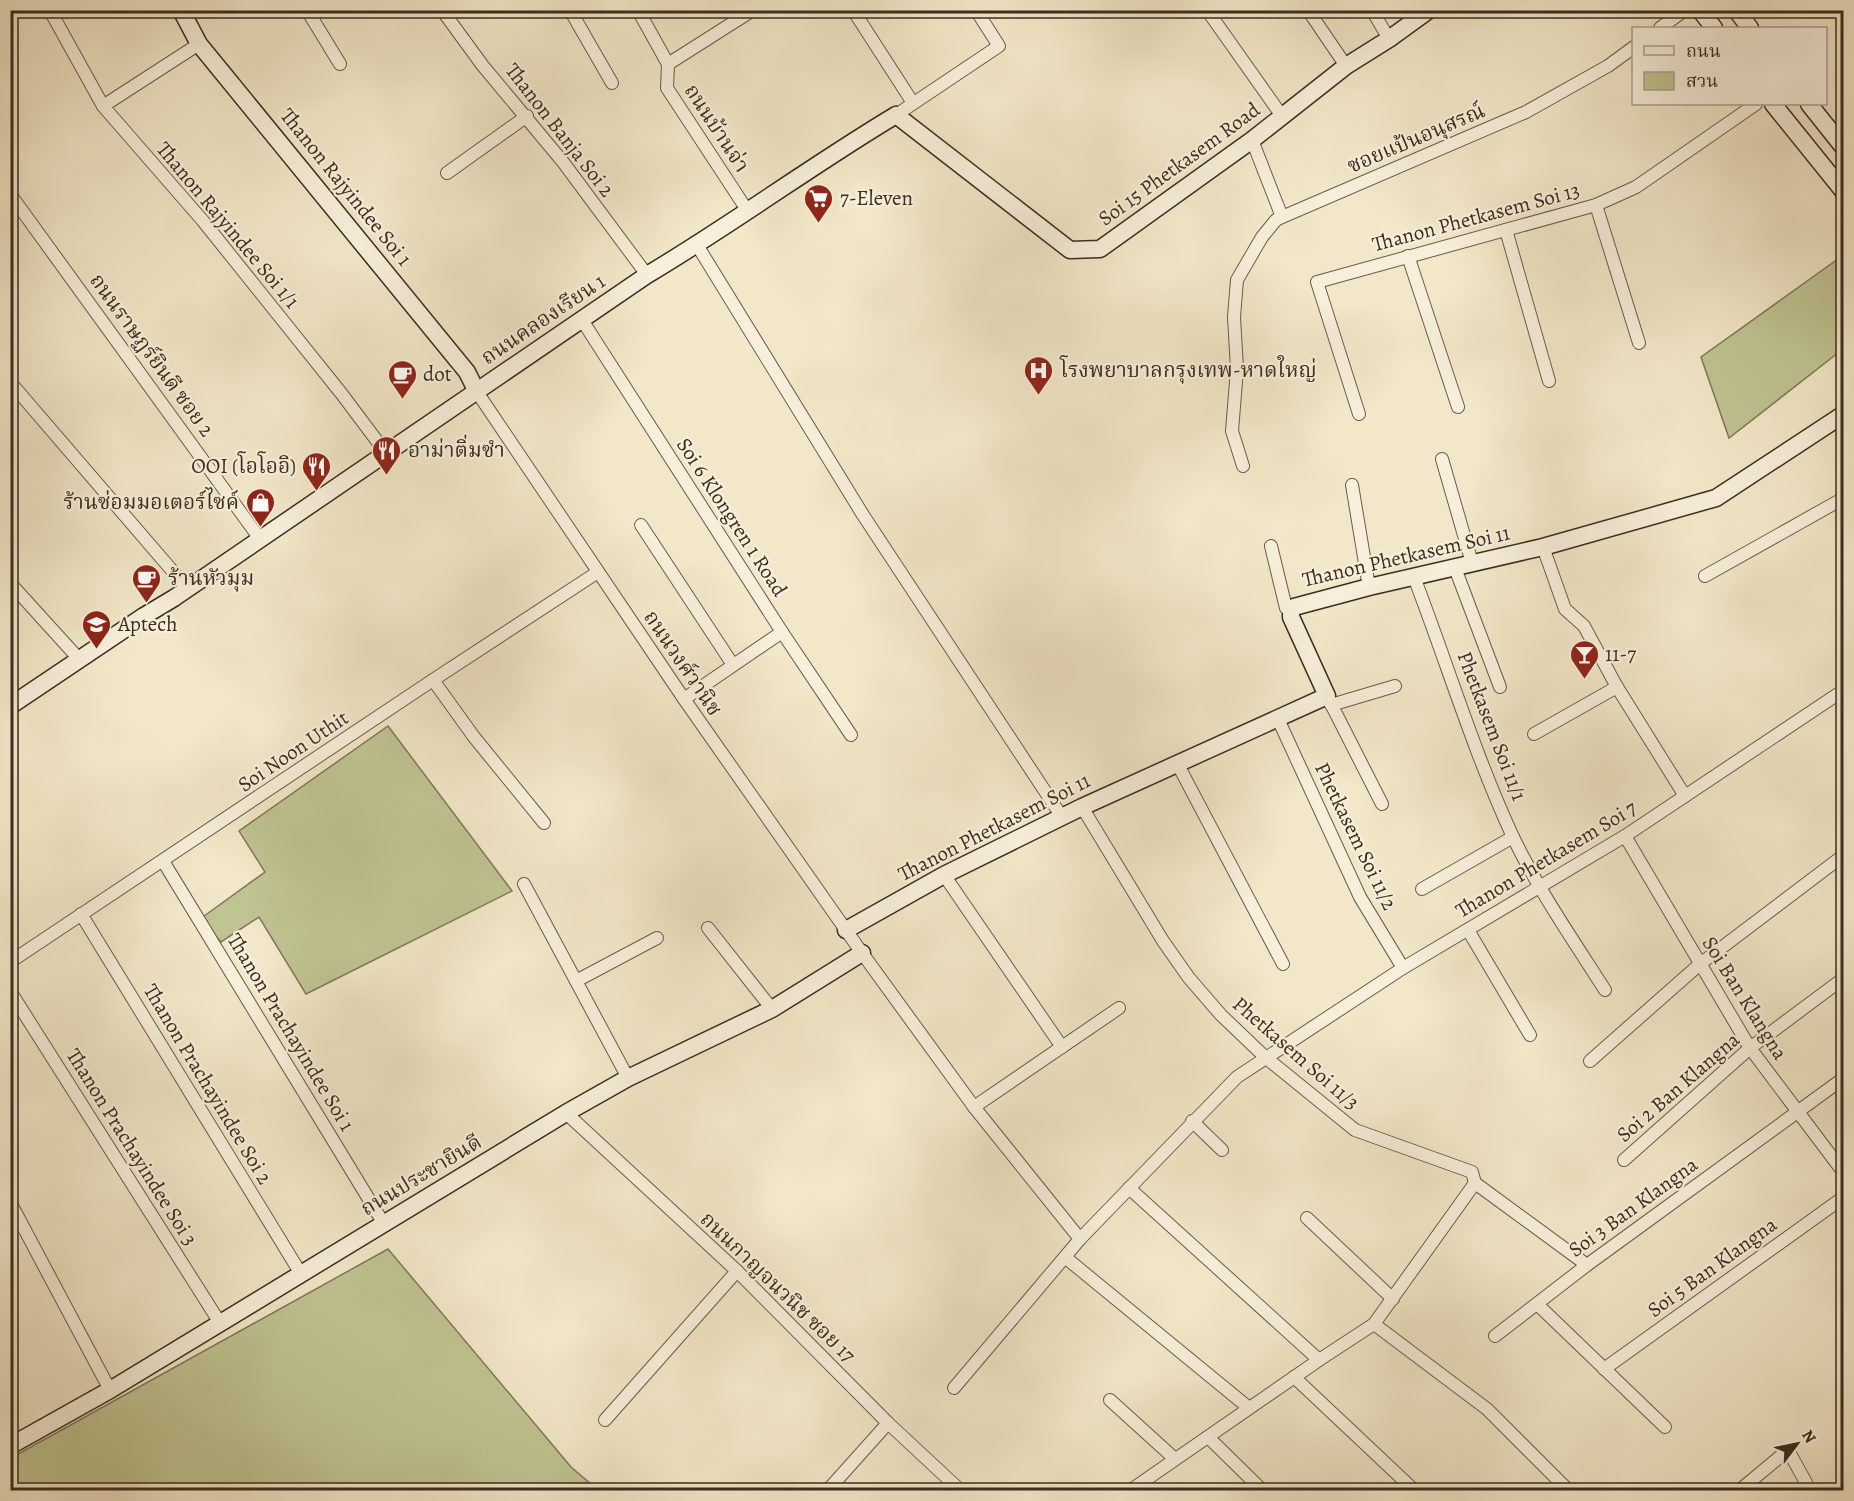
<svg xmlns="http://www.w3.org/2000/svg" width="1854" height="1501" font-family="Alegreya,'Noto Serif Thai',serif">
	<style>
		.green { fill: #c0c492; stroke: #7e7858; stroke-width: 1.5 }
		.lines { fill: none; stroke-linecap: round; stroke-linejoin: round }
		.street-casing { stroke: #695c49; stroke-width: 14 }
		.secondary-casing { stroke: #3b2d1f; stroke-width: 19 }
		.street { stroke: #f7efdb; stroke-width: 12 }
		.secondary { stroke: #f7efdb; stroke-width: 16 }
		.labels { text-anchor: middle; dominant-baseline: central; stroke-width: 4.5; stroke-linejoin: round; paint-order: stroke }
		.street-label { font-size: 21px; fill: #3b2d1f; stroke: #f7efdb }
		.poi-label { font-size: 21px; fill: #3b2d1f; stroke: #f7efdb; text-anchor: start }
	</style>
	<rect width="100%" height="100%" fill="#f2e7c8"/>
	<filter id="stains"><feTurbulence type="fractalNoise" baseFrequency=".00333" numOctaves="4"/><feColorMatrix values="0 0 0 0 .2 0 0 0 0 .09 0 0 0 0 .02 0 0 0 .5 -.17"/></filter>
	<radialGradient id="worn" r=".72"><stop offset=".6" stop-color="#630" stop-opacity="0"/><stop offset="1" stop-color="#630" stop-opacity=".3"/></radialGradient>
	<g class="green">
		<path d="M1838,259h5v90l-114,89 -28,-81z"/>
		<path d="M388,726l124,165 -206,103 -47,-77 -38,25 -21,-23 65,-47 -26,-41z"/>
		<path d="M388,1249l183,218 27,23h-587v-32z"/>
	</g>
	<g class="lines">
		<defs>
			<g id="street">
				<path d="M307,10l33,54"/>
				<path d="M442,10l41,56 80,96 84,113"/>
				<path d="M570,10l42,73"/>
				<path d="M638,10l30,54 -1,24 80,122"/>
				<path d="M853,10l60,93"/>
				<path d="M1207,10l75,106"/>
				<path d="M1308,10l38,56"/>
				<path d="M1372,10l17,29"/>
				<path d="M52,14l51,92 100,115 138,172 45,60"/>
				<path d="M1660,28l25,-18"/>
				<path d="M668,64l85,-54"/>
				<path d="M103,106l96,-62"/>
				<path d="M896,115l103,-69 -23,-36"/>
				<path d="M1252,140l30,77 244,-105 82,-46 26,-19"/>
				<path d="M447,173l80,-57"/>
				<path d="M10,194l250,345"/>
				<path d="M1596,205l43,138"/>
				<path d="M1506,230l43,151"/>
				<path d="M697,245l166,270 199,302"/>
				<path d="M1408,256l50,151"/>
				<path d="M582,320l200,312 69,103"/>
				<path d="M10,382l178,207"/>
				<path d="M477,392l207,307 178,254 112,154 106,132"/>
				<path d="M1359,414l-42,-132 279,-77 40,-18 120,-83"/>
				<path d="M1442,459l30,104"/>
				<path d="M1243,466l-11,-35 5,-62 -3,-52 3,-37 25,-43 14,-17 6,-3"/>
				<path d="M1352,485l17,102"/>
				<path d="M641,525l92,140"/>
				<path d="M1271,546l15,62"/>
				<path d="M1543,547l22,62 19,17 33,61 68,109"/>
				<path d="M1455,568l45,119"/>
				<path d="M1705,576l139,-78"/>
				<path d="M1414,577c33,86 60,176 99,260 26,54 60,103 92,153"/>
				<path d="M10,583l69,76"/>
				<path d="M433,680l41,57 70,86"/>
				<path d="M1327,696l55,108"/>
				<path d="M684,699l98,-67"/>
				<path d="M1331,705l64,-19"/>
				<path d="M1278,719l82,178 43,71"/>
				<path d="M1534,734l83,-47"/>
				<path d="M1177,763l106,201"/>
				<path d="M1082,807l81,134 26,37 32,37 44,42 90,73 117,42 3,11 112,82"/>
				<path d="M1625,836l125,212 94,125"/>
				<path d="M163,861l221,363"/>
				<path d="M944,875l118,172"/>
				<path d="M524,884l104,194"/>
				<path d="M1422,889l91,-52"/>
				<path d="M81,914l220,360"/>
				<path d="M708,928l64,81"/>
				<path d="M1468,930l62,105"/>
				<path d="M10,962l423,-282 165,-108"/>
				<path d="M576,981l81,-43"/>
				<path d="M10,991l210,332"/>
				<path d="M1590,1061l110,-97 144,-109"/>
				<path d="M974,1107l145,-99"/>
				<path d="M566,1113l171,158 151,152 72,67"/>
				<path d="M1192,1121l30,29"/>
				<path d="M1624,1160l126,-112 94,-70"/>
				<path d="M1129,1188l190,172"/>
				<path d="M10,1202l100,188"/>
				<path d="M1307,1218l86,81"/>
				<path d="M1066,1258l183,150"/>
				<path d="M1537,1304l128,123"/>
				<path d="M1374,1324l113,85 81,81"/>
				<path d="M1495,1336l92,-71 257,-187"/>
				<path d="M1604,1369l240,-172"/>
				<path d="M1294,1377l120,113"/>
				<path d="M954,1388l126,-149 157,-162 166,-109 222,-132 219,-146"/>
				<path d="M1110,1400l65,59"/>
				<path d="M605,1420l132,-149"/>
				<path d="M1208,1437l54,53"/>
				<path d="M828,1490l60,-67"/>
				<path d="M1131,1490l188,-130 55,-36 101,-141"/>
				<path d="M1740,1490l48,-40 22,40"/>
			</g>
			<g id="secondary">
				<path d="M181,10l18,34 268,328 10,20"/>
				<path d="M1700,10l14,18"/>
				<path d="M1736,10l14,18"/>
				<path d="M1773,104l71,88"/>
				<path d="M1809,104l35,44"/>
				<path d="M10,706l134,-90 30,-18 473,-323c84,-50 164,-109 249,-160l174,135 30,-1 152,-109 94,-74 43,-27 40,-29"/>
				<path d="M846,930l98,-55 138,-68 245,-111 -36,-79v-8l3,-2 75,-20 174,-40 173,-49 128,-84"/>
				<path d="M10,1446l100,-56 456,-277 62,-35 144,-69 90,-56"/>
			</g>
		</defs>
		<use href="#street" class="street-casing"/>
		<use href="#secondary" class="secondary-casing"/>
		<use href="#street" class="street"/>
		<use href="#secondary" class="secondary"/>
	</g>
	<defs>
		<symbol id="supermarket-pin" viewBox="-11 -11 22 30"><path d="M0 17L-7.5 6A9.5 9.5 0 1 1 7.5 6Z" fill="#8f2418" stroke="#f7efdb"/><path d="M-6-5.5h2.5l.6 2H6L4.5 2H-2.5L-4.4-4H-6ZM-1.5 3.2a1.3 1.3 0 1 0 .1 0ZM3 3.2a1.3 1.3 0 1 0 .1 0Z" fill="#fff"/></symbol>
		<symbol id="hospital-pin" viewBox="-11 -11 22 30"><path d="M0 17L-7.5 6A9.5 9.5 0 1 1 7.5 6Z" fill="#8f2418" stroke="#f7efdb"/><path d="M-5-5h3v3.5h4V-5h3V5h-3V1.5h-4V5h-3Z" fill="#fff"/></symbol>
		<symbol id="cafe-pin" viewBox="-11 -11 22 30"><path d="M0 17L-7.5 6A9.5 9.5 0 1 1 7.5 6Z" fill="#8f2418" stroke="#f7efdb"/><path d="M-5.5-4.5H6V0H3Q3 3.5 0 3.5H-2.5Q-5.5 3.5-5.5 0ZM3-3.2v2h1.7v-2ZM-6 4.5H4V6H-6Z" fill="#fff"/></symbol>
		<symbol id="restaurant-pin" viewBox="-11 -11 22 30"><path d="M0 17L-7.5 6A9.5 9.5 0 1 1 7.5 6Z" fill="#8f2418" stroke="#f7efdb"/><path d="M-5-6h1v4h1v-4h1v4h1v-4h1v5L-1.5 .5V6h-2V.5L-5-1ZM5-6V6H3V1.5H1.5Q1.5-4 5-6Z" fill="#fff"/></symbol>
		<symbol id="shop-pin" viewBox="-11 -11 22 30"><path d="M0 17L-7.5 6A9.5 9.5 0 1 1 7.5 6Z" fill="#8f2418" stroke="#f7efdb"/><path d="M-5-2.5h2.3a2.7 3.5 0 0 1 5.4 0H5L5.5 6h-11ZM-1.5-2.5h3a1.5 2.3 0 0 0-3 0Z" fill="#fff"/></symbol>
		<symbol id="school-pin" viewBox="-11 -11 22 30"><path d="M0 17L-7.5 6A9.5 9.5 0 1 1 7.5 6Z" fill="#8f2418" stroke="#f7efdb"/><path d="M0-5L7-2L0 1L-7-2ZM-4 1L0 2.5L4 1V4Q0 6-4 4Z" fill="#fff"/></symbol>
		<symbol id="bar-pin" viewBox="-11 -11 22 30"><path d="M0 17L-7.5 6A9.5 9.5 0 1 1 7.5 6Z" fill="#8f2418" stroke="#f7efdb"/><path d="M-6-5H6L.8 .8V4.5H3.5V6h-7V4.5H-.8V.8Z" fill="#fff"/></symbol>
	</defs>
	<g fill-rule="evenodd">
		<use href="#supermarket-pin" x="802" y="182" width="33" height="45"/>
		<use href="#hospital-pin" x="1022" y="354" width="33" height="45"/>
		<use href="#cafe-pin" x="386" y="358" width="33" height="45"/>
		<use href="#restaurant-pin" x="370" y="434" width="33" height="45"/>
		<use href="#restaurant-pin" x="300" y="450" width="33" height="45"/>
		<use href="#shop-pin" x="244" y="486" width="33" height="45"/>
		<use href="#cafe-pin" x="130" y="562" width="33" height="45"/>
		<use href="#school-pin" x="80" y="608" width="33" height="45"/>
		<use href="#bar-pin" x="1568" y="638" width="33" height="45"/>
	</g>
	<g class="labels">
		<g class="street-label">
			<text transform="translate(717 128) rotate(57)">ถนนบ้านจ่า</text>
			<text transform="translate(560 130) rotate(52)">Thanon Banja Soi 2</text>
			<text transform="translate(1416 138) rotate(-23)">ซอยแป้นอนุสรณ์</text>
			<text transform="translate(1179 164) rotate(-36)">Soi 15 Phetkasem Road</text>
			<text transform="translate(346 187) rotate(51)">Thanon Rajyindee Soi 1</text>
			<text transform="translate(1476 217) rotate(-15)">Thanon Phetkasem Soi 13</text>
			<text transform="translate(228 225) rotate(50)">Thanon Rajyindee Soi 1/1</text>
			<text transform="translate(543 319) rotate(-34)">ถนนคลองเรียน 1</text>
			<text transform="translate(152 355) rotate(54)">ถนนราษฏร์ยินดี ซอย 2</text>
			<text transform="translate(732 517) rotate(57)">Soi 6 Klongren 1 Road</text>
			<text transform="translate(1406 556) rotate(-13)">Thanon Phetkasem Soi 11</text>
			<text transform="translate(683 663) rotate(56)">ถนนวงศ์วานิช</text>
			<text transform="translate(1492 726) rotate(69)">Phetkasem Soi 11/1</text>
			<text transform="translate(293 751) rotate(-34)">Soi Noon Uthit</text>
			<text transform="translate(994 827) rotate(-27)">Thanon Phetkasem Soi 11</text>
			<text transform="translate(1356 836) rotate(64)">Phetkasem Soi 11/2</text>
			<text transform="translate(1546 859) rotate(-31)">Thanon Phetkasem Soi 7</text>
			<text transform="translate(1745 998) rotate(58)">Soi Ban Klangna</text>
			<text transform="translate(291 1032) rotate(59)">Thanon Prachayindee Soi 1</text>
			<text transform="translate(1296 1053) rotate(41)">Phetkasem Soi 11/3</text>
			<text transform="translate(208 1084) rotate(59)">Thanon Prachayindee Soi 2</text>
			<text transform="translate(1678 1087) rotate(-41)">Soi 2 Ban Klangna</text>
			<text transform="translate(132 1147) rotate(58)">Thanon Prachayindee Soi 3</text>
			<text transform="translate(421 1175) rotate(-31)">ถนนประชายินดี</text>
			<text transform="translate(1633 1207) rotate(-36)">Soi 3 Ban Klangna</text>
			<text transform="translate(1712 1267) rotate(-36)">Soi 5 Ban Klangna</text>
			<text transform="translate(778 1287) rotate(44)">ถนนกาญจนวนิช ซอย 17</text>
		</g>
		<g class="poi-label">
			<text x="840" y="198">7-Eleven</text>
			<text x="1060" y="370">โรงพยาบาลกรุงเทพ-หาดใหญ่</text>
			<text x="423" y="374">dot</text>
			<text x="408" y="450">อาม่าติ่มซำ</text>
			<text x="296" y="466" text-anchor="end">OOI (โอโออิ)</text>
			<text x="239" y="502" text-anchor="end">ร้านซ่อมมอเตอร์ไซค์</text>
			<text x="168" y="578">ร้านหัวมุม</text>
			<text x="118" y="624">Aptech</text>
			<text x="1605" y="654">11-7</text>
		</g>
	</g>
	<rect width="1854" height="1501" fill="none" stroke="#f2e7c8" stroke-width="36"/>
	<rect x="12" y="12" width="1830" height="1477" fill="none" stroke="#3b2d1f" stroke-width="3"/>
	<rect x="18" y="18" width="1818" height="1465" fill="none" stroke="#3b2d1f" stroke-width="1.5"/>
	<rect x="1632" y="27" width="195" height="78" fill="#f7efdb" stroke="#aca190" stroke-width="1.5"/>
	<rect x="1644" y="46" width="30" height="9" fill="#f7efdb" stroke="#aca190" stroke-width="1.5"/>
	<text x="1686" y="57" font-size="18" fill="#3b2d1f">ถนน</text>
	<rect x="1644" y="72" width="30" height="18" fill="#c0c492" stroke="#aca190" stroke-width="1.5"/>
	<text x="1686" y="87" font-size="18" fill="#3b2d1f">สวน</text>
	<g transform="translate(1797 1444) rotate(58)" stroke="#f7efdb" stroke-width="4.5" paint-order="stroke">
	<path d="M0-4.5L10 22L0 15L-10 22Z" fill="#3b2d1f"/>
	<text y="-9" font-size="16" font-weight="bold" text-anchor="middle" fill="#3b2d1f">N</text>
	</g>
	<rect width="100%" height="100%" filter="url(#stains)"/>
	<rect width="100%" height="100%" fill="url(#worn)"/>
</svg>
